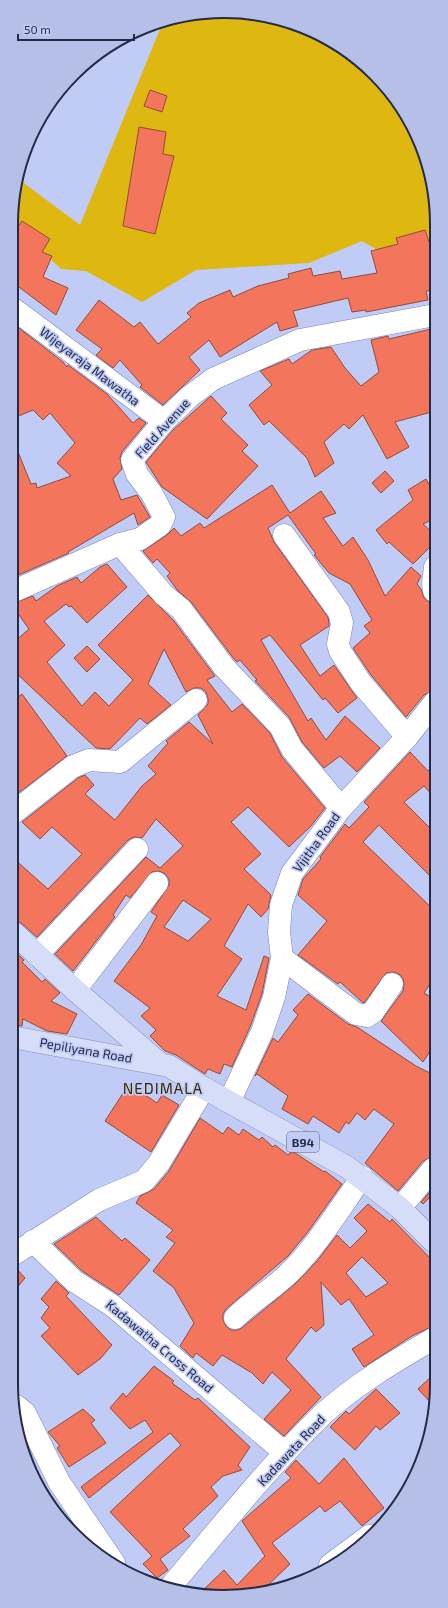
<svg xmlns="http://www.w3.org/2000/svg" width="448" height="1608" font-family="'Exo 2',sans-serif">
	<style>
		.green { fill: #deb711 }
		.building { fill: #f3755b; stroke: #924b3b; fill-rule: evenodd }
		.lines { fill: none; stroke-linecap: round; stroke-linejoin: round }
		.minor-casing { stroke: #7585c6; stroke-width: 23 }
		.major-casing { stroke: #8690b6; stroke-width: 23 }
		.minor { stroke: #fff; stroke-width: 22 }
		.major { stroke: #d6ddf8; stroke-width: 22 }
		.labels { text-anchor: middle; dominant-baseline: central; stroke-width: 3.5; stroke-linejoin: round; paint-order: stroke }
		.shield { fill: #c1ccf6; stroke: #545b7b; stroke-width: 1 }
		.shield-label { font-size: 12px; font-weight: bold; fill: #252b46 }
		.street-label { font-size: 13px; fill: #252b46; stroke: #c1ccf6 }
		.quarter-label { font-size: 15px; letter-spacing: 1px; fill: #352a00; stroke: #c1ccf6 }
		.rim { fill: none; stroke: #252b46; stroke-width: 2 }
	</style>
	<rect width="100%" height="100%" fill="#c1ccf6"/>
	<path class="green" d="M182,15h83l65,24 45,35 40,56 20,66v45l-21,-4 -26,19 -26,-15 -53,22 -113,7 -54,32 -56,-31 -25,-2 -46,-42v-44l2,-5 63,47 82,-201z"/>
	<g class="building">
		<path d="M150,90l17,6 -5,16 -18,-6z"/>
		<path d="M139,127l27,5 -3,22 11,2 -19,78 -32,-8z"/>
		<path d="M22,221l28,18 -8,13 10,4 -9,21 25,11 -12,27 -41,-31v-53z"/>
		<path d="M425,230l4,12 6,-1v49l-9,1 2,9 -62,12v-2l-14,2 -4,-14 -55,13 5,15 -18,5 -3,-9 -57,35 -11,-17 -20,17 11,13 -37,35 -23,-18 2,-2 -22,-25 -7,8 -17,-13 6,-6 -26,-19 23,-30 35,27 6,-5 18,22 33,-27 -4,-4 12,-10 31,-13 3,7 25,-11 31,-8 -1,-4 23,-6 2,8 27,-5 2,8 35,-6 -6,-22 27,-7 -2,-6z"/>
		<path d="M15,325l48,37 4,5 1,-2 39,29 26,29 6,-5 7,5 -24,29 -2,6 2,11 -9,10 8,21 16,-5 13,22 -12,8 -4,-12 -66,39 1,1 -55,24v-135l17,42 5,-1 1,5 34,-12 -14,-13 18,-20 -25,-30 -7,7 -10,-10 -19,8z"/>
		<path d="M435,328v38l-6,2 6,21v22l-40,11 14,25 -22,12 -24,-44 -14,14 -5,-5 -20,18 10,21 -19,14 -8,-19 -38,-37 -5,4 -15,-20 23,-20 -12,-14 29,-12 3,5 20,-14 19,-3 14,21 16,18 18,-14 -8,-32 17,-4 1,3z"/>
		<path d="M211,396l16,17 -6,6 27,26 -6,6 16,15 -51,53 -45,-32 -16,-25 27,-32z"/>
		<path d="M385,471l9,10 -13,12 -9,-10z"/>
		<path d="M426,479l9,16v23l-12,6 12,11v7l-22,22 -24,-22 -2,2 -11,-14 37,-30 -5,-10z"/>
		<path d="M272,485l18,28 31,-22 15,22 -13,5 20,28 10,-9 15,23 17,36 26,-29 10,9 -4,8 4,5 3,9 10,8v85l-10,4 -18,22 -35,-42 -18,-27 17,-15 -6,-7 8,-6 -22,-36 -21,-11 -15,-18 2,-1 -28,-39 -20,13 6,14 54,75 1,7v2l-29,19 20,31 14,-11 23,33 -19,15 -13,-15 -2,2 -53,-65 -9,5 47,81 3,-3 15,22 19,-24 35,32 -23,24 -17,-16 -16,12 -22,-26 -13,-25 -34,-36 2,-1 -17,-20 -3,2 -3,-3 -43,-57 -13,-11 -11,-15 3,-3 -13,-14 -4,4 -10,-12 24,-16 7,-7 7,8 19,-13 4,5z"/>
		<path d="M107,564l20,23 -40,36 -16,-17 -2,1 -3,-3 -22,17 21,24 -18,17 35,44 13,-14 14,14 24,-26 -35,-35 50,-50 26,26 41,55 -8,4 25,32 10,-8 28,29 12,24 43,51 -14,18 -22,21 -41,-40 -17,15 30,32 -17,15 27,26 -3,14 -7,8 -13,-13 -24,42 18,13 -25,37 29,14 18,-54 5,2 -7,36 -12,33 -18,40 -8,-3 -4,10 -12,-5 -3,5 -29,-19 -11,-4 -15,-15 6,-6 -15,-14 9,-8 -36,-27 27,-36 16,-29 -6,-4 18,-27v-6l-5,-6 -6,-2 -6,1 -22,26 -4,-3 -13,20 2,2 -42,54 -18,-17 91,-97 14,11 23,-22 -27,-27 -14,19 -8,-1 -6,3 -91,97 -16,-14 -8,-3v-62l35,31 34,-35 -30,-27 -12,12 -18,-17 56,-44 7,-3 9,10 -9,9 30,26 27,-34 14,-12 -8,-8 20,-23 -2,-2 23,-19 24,22 -15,-29 10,-11v-6l-2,-6 -5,-4h-7l-8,4 -22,-43 -16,35 23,21 -24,19 -7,-6 -30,31 -14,-1 -83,-78 1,-28 15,-13 -15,-21v-5l19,-7 3,5 21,-15 20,-9 4,6 19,-16zM183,900l28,19 -23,22 -24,-14z"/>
		<path d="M87,646l13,13 -13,13 -13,-14z"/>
		<path d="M22,694l45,62 -54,41v-96z"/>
		<path d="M410,752l18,19 6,-7v33l-10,-11 -20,16 30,30v48l-55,-55 -16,17 71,68v68l-10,15 10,6v46l-11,17 -42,-41 22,-30 1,-6 -1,-6 -4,-5 -6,-2 -7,1 -22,30 -2,-1 -22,-20 -2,2 -40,-29 29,-34 -29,-26 5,-16 18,-20 -1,-2 25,-33 4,4 20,-21 -5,-5z"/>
		<path d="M12,949l12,11 -2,2 20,20 3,-3 15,14 -9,8 26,13 -10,20 -20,-3 -24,-12 -1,7 -10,-1z"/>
		<path d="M308,994l40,30 9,3 59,39 18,9 -1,82 -10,4 -25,30 -33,-28 29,-39 -20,-15 -9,11 -8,-7 -8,11 -3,-2 -7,11 -26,-17 -5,8 -26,-15 6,-13 -31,-22 -2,2 18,-38 5,4 20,-27 -5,-5z"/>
		<path d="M129,1084l28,19 5,-8 17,10 -28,47 -46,-31z"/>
		<path d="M200,1118l23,16 5,-7 11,8 4,-6 16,11 3,-3 11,10 2,-2 13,10 4,-4 32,21 1,-1 17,13 -35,49 -19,23 -62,53 -3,5v6l3,6 5,4h7l5,-3 52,-43 22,-23 20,-26 13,13 17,-17 -13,-13 14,-14 22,18 2,-3 41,42v65l-21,10 -48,31 -12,-18 22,-14 -25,-36 -8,6 -20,-23 3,43 -8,7 -5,-5 -25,32 35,38 -37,39 -20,-17 27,-29 -19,-18 -9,12 -11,-11 -30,-18 -9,11 -17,-13 -3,5 -13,-12 14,-23 -20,-35 -21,-17 22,-28 -9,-6 7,-7 -37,-27 4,-7 14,-7 15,-18zM362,1257l26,26 -22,14 -20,-24z"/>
		<path d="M433,1188v6l-10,10 -2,-2z"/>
		<path d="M96,1217l26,24 3,-3 25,22 -31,35 -37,-24 -28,-27z"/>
		<path d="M15,1267l10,11 -14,17v-27z"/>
		<path d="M56,1281l13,12 -3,3 46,49 -12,14 -22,16 -37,-39 9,-8 -9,-10 8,-11 -8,-8z"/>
		<path d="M154,1366l20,15 -2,2 23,17 3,-2 52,49 -12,18 4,5 -19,6 -12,11 7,9 -35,33 7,7 -30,23 8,11 -11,8 -14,-14 9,-8 -42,-44 71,-67 -11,-12 -81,65 -8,-11 72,-55 -8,-12 -15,9 -20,-21 13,-15 3,4z"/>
		<path d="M433,1375v30l-15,-16z"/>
		<path d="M376,1389l24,24 -20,17 -4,-4 -21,24 -25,-23 16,-16 3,3z"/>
		<path d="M83,1409l12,11 -4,3 15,20 -37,24 -12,-19 3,-2 -12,-14z"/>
		<path d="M344,1458l40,50 -22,18 -22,-25 -15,11 -5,-6 -48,37 18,21 -27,26 -53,7 -11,-3 25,-24 13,15 28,-29 -23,-35 49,-43 -6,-6 11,-12 23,24z"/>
	</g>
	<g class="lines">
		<defs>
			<g id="minor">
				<path d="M15,310l149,111"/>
				<path d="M284,535l55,77 3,11 -4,21 2,7 21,32 46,54"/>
				<path d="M120,544l44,51 17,14 43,58 56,59 12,23 49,59"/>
				<path d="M14,591l106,-47 20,-5 20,-14 4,-8 -12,-23 -15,-20 -5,-14 32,-39 25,-24 24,-18 87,-39 135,-25"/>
				<path d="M434,591l-1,-8 2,-16"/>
				<path d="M13,813l59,-46 17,-7 31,2 76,-62"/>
				<path d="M37,955l100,-106"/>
				<path d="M282,958l74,56 11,2 6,-4 19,-28"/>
				<path d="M75,990l82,-107"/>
				<path d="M229,1102l33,-70 12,-35 8,-39 -3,-26 2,-27 11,-32 49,-65 66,-71 27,-34"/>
				<path d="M400,1208l33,-39"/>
				<path d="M33,1241l41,40 39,25 172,147"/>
				<path d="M11,1256l88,-56 45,-19 15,-18 45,-75"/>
				<path d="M235,1318c16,-16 36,-28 52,-43 28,-26 53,-67 75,-98"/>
				<path d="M15,1405l10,8 34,69 55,81"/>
				<path d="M330,1565l39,-29"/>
				<path d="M171,1586c49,-58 97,-119 152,-172 33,-30 72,-53 110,-75"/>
			</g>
			<g id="major">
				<path d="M13,932l62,58 84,73"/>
				<path d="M12,1037l157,29 35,22 143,79 53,41 33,33"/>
			</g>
		</defs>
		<use href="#minor" class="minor-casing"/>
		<use href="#major" class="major-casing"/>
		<use href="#minor" class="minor"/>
		<use href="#major" class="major"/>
	</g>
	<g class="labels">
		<rect class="shield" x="287" y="1132" width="32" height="20" rx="3"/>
		<g class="shield-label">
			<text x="303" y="1142">B94</text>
		</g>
		<g class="street-label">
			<text transform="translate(90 366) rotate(37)">Wijeyaraja Mawatha</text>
			<text transform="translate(162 428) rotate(-48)">Field Avenue</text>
			<text transform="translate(316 842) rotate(-54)">Vijitha Road</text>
			<text transform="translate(86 1050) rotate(10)">Pepiliyana Road</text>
			<text transform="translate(160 1346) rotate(40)">Kadawatha Cross Road</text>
			<text transform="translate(291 1450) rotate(-47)">Kadawata Road</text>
		</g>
		<g class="quarter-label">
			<text x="163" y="1088">NEDIMALA</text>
		</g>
	</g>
	<path d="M0 0H448V1608H0ZM224 18H224A206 206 0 0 1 430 224V1384A206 206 0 0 1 224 1590H224A206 206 0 0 1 18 1384V224A206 206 0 0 1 224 18Z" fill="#b5bfe8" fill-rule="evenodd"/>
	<path class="rim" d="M224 18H224A206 206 0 0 1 430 224V1384A206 206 0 0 1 224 1590H224A206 206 0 0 1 18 1384V224A206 206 0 0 1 224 18Z"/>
	<path d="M18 34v6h116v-6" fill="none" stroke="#252b46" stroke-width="2"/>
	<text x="24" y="34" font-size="12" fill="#252b46" stroke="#c1ccf6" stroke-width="3" paint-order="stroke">50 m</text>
</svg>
